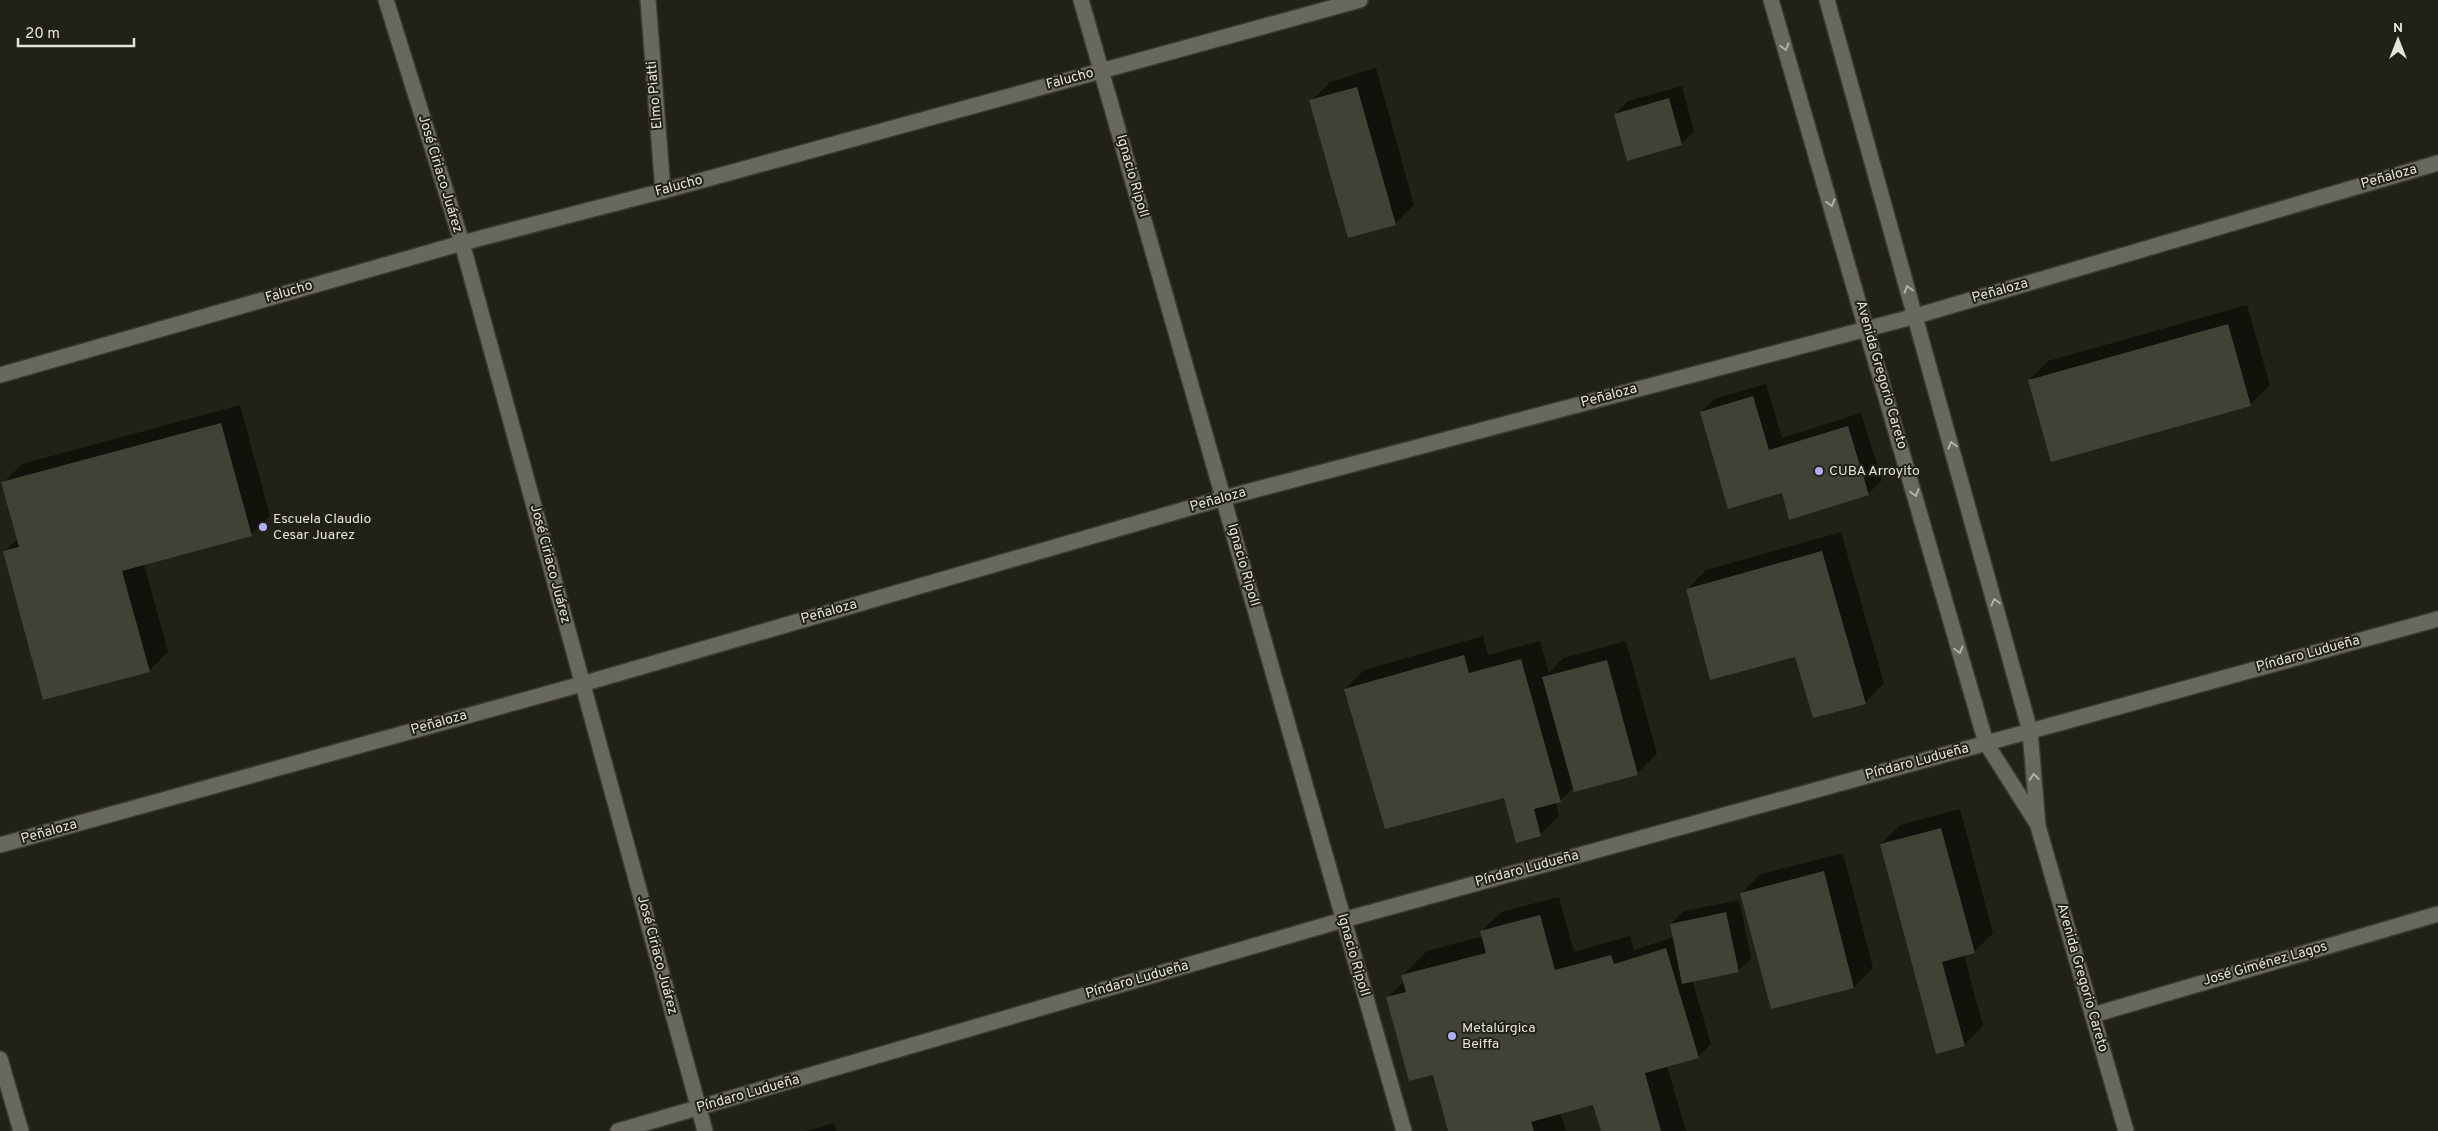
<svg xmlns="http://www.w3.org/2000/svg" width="2438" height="1131" font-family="Overpass,sans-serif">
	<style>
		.shadow { fill: #0007 }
		.building { fill: #414136 }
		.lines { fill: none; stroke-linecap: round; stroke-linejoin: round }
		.street-casing { stroke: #3b3a33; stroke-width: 18 }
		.secondary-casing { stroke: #3b3a33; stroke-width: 18 }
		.street { stroke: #69685c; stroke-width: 15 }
		.secondary { stroke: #69685c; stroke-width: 15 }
		.oneway { stroke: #b3b2a9 }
		.poi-dot { fill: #aeaefa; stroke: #222117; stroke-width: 2 }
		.labels { text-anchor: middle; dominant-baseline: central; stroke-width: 4; stroke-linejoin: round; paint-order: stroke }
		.street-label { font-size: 14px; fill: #e4e3dc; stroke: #222117 }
		.poi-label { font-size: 14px; fill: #e4e3dc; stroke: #222117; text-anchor: start }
	</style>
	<rect width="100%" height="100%" fill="#222117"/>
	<g class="shadow">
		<path d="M1376,68l38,137 -19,19 -84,-123 19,-19z"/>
		<path d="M1682,86l12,45 -13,13 -66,-30 13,-13z"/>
		<path d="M2247,305l23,80 -19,19 -222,-24 19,-19z"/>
		<path d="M1766,384l16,54 79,-25 21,67 -13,13 -79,25 -7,-27 -82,-79 13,-13z"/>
		<path d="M240,405l30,111 -19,19 -107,29 24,88 -19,19 -145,-119 14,-14 -15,-55 19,-19z"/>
		<path d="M1841,532l43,151 -19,20 -69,-47 -109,-67 19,-19z"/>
		<path d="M1483,636l5,19 52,-14 9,32 14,-15 63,-17 31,113 -20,19 -63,14 -14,14 -4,1 3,14 -19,19 -35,-39 -160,-107 19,-19z"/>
		<path d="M1960,809l33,124 -19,19 -10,3 19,71 -19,19 -83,-201 19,-19z"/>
		<path d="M1843,853l30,115 -19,19 -82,21 -30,-115 19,-19z"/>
		<path d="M1559,897l15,55 56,-16 4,14 40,-13 -3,-13 13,-13 55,-11 12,58 -13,13 -46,9 19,64 -13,13 -31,9 19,65h-84l-8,-28 -34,10 6,18h-117l-15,-58 -46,-76 16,-16 -1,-6 24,-24 56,-15 -1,-5 19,-19z"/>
		<path d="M834,1123l3,8h-31z"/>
	</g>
	<g class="building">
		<path d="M1357,87l39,138 -48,13 -39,-138z"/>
		<path d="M1669,98l13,47 -55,16 -13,-47z"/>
		<path d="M2228,324l23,82 -200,56 -23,-82z"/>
		<path d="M1753,396l16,54 79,-24 21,69 -80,25 -7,-27 -54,16 -28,-97z"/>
		<path d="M221,423l31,113 -130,35 28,101 -107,28 -40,-149 16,-4 -18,-65z"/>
		<path d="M1822,551l44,153 -53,14 -18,-61 -85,23 -24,-91z"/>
		<path d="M1464,655l5,18 52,-14 40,143 -27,7 7,27 -25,7 -12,-45 -119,31 -41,-140z"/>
		<path d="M1607,660l31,115 -64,17 -32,-115z"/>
		<path d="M1941,828l34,125 -33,9 23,84 -29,8 -56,-210z"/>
		<path d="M1824,871l30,117 -83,21 -31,-116z"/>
		<path d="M1726,912l13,60 -57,12 -12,-60z"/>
		<path d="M1540,915l15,55 56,-15 3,9 52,-16 33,110 -54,15 16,58h-60l-8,-26 -62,17 3,9h-86l-15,-56 -24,6 -23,-84 20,-5 -5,-17 85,-22 -6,-22z"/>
	</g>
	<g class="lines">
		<defs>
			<g id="street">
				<path d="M386,0l76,243 243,888"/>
				<path d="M648,0l15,191"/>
				<path d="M1081,0l323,1131"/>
				<path d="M0,375l462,-132 201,-52 697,-191"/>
				<path d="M0,845l582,-161 642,-186 692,-182 522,-153"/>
				<path d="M2093,1015l345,-101"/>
				<path d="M0,1059l21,72"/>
				<path d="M618,1131l725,-211 1095,-301"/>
			</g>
			<g id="secondary">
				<path d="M1771,0l215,743 50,79"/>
				<path d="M1827,0l203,731 8,95 88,305"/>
			</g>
		</defs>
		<use href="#street" class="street-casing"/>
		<use href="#secondary" class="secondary-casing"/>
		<use href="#street" class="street"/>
		<use href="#secondary" class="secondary"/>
	</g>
	<defs><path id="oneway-chevron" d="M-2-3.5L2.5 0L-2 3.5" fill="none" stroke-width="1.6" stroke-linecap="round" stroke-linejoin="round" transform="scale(1.25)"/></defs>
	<g class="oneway">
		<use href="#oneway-chevron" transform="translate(1785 47) rotate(74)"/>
		<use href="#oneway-chevron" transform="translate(1831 203) rotate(74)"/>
		<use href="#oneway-chevron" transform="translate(1908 289) rotate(-106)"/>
		<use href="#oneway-chevron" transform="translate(1952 445) rotate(-105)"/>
		<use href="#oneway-chevron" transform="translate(1915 493) rotate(74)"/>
		<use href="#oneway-chevron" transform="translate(1995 602) rotate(-105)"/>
		<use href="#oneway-chevron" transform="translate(1959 650) rotate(74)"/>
		<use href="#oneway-chevron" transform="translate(2034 777) rotate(-94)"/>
	</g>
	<g class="poi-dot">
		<circle cx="1819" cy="471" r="5"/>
		<circle cx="263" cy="527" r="5"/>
		<circle cx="1452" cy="1036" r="5"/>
	</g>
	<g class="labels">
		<g class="street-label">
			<text transform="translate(1070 79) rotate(-15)">Falucho</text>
			<text transform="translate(655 95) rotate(-95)">Elmo Piatti</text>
			<text transform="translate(440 174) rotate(73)">José Ciriaco Juárez</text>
			<text transform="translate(1132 176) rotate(74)">Ignacio Ripoll</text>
			<text transform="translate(2389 177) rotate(-16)">Peñaloza</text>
			<text transform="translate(679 186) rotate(-15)">Falucho</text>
			<text transform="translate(2000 291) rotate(-16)">Peñaloza</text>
			<text transform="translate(289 292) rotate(-16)">Falucho</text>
			<text transform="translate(1881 375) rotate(74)">Avenida Gregorio Careto</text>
			<text transform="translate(1609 396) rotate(-15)">Peñaloza</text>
			<text transform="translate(1218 500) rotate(-16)">Peñaloza</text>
			<text transform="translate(550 564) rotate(75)">José Ciriaco Juárez</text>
			<text transform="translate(1243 565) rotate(74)">Ignacio Ripoll</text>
			<text transform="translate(829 612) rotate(-16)">Peñaloza</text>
			<text transform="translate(2308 654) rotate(-15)">Píndaro Ludueña</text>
			<text transform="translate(439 723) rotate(-16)">Peñaloza</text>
			<text transform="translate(1917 762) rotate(-15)">Píndaro Ludueña</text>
			<text transform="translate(49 832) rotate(-16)">Peñaloza</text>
			<text transform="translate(1527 869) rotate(-15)">Píndaro Ludueña</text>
			<text transform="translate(657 955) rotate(75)">José Ciriaco Juárez</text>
			<text transform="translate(1353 955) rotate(74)">Ignacio Ripoll</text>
			<text transform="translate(2265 964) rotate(-16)">José Giménez Lagos</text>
			<text transform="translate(2082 978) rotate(74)">Avenida Gregorio Careto</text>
			<text transform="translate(1137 980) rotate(-16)">Píndaro Ludueña</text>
			<text transform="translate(748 1094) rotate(-16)">Píndaro Ludueña</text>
		</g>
		<g class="poi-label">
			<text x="1829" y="471">CUBA Arroyito</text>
			<text x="273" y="519">Escuela Claudio<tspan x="273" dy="16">Cesar Juarez</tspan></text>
			<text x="1462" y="1028">Metalúrgica<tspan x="1462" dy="16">Beiffa</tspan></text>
		</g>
	</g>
	<g transform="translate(2398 40)" stroke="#222117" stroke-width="4" paint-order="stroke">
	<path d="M0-4L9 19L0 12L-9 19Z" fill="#e4e3dc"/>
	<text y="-8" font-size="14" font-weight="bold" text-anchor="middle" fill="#e4e3dc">N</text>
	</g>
	<path d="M18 38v8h116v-8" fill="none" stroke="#e4e3dc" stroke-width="2.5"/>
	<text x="25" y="38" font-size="15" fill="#e4e3dc" stroke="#222117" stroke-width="4" paint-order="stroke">20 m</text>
</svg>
